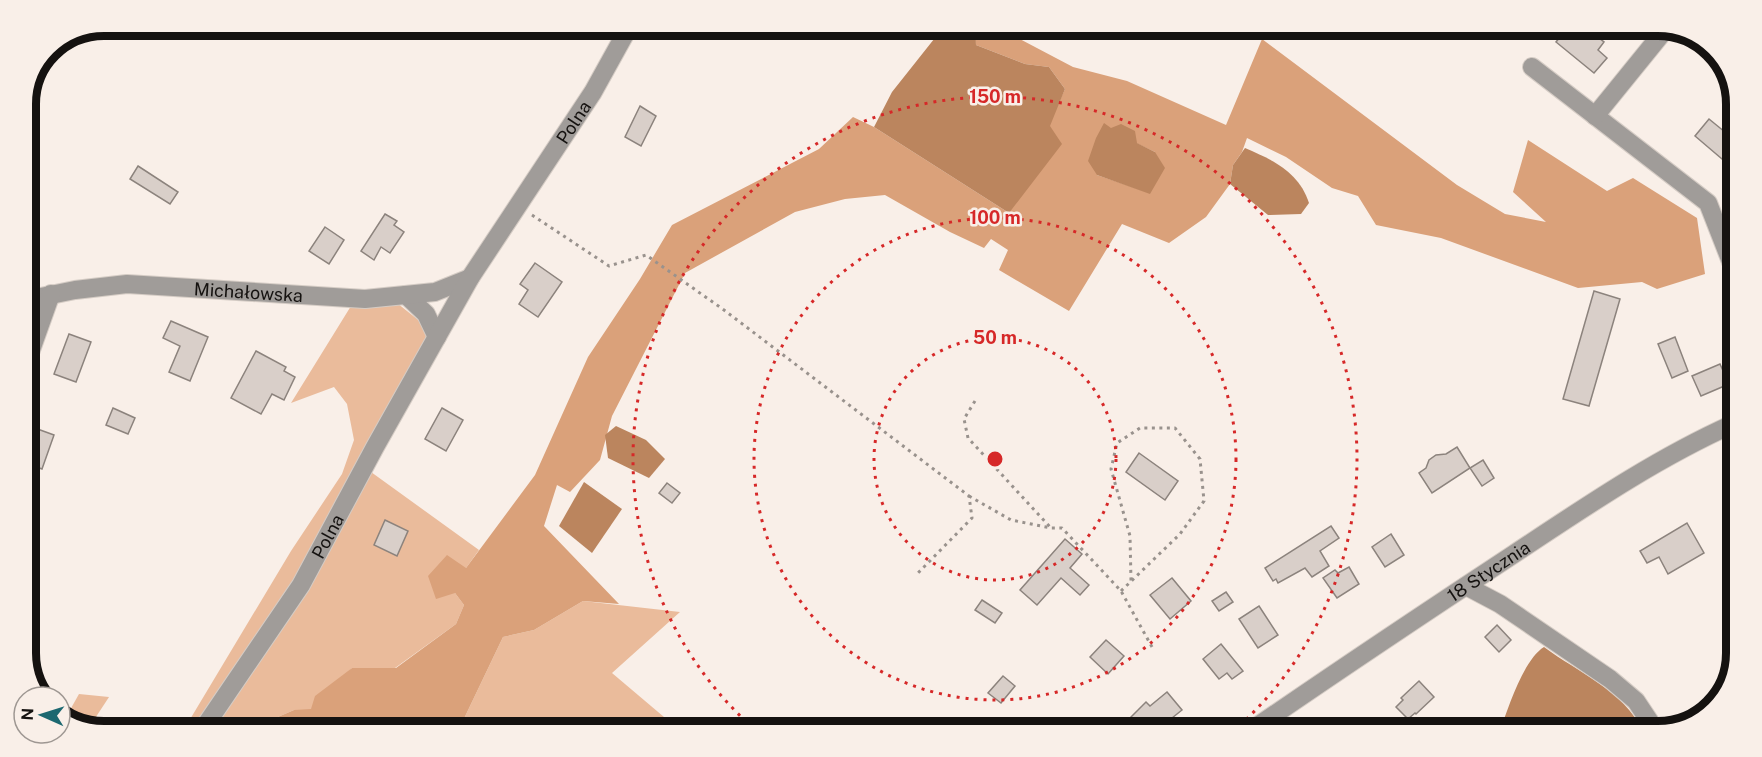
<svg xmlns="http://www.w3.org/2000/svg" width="1762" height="757" font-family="'Public Sans',sans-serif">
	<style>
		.green { fill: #eabb9b }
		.forest { fill: #daa17a; fill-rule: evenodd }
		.water { fill: #bb855e }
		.building { fill: #d9cfc9; stroke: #8c837d; stroke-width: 1.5 }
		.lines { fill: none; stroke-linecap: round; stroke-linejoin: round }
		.minor-casing { stroke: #d5ccc5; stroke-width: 20 }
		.path { stroke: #99928d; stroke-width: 3; stroke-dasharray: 3 4.5; stroke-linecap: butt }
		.minor { stroke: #a09c99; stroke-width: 18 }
		.ring { fill: none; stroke: #d62828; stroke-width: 3; stroke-dasharray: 3 6 }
		.labels { text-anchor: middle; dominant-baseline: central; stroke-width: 5; stroke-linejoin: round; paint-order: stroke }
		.street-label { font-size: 18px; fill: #151210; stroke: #f9efe8 }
		.rim { fill: none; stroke: #151210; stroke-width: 8 }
		.centre { fill: #d62828; stroke: #f9efe8; stroke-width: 3 }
		.ring-label { font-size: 18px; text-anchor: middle; font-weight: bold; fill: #d62828; stroke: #f9efe8; stroke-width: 5; stroke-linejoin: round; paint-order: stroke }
	</style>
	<rect width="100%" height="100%" fill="#f9efe8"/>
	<g class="green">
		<path d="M397,303l25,20 6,18 -133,238 -101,147h-8l105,-175 51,-77 12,-34 -7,-36 -13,-17 -43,16 60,-97z"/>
		<path d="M371,472l108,78 -13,18 -11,25 9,12 -8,19 -61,44h-43l-41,42h-17l-37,16h-44z"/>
		<path d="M583,601l97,11 -68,61 65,55 -217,-1 43,-90 31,-7z"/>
		<path d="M79,694l30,3 -19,29h-15l-10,-7z"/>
	</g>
	<path class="forest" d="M973,29h28l72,38 54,14 99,44 36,-86 195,146 48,29 41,8 -33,-30 15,-52 79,51 26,-13 64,40 8,56 -48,15 -15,-7 -64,6 -137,-50 -65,-13 -18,-29 -26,-8 -46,-31 -39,-19 -5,14 -9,13 -3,19 -24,33 -37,26 -47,-19 -53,87 -70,-41 9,-20 -17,-11 -7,9 -34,-16 -65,-37 -40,4 -50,13 -110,61 -73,143 -12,44 -30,32 -13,-7 -13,41 75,78 -36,-3 -49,29 -31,7 -43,90 -203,-1 37,-16 17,-1 4,-13 37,-28h44l60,-44 8,-19 -9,-12 -19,6 -8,-23 19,-21 19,13 69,-93 53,-118 52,-78 32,-54 147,-76 34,-32 21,10 135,86 56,-124 -16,-22 -24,-3 -49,-19zM1136,143l19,9 -5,41 -53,-18z"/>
	<g class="water">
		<path d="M942,29h33l1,16 49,19 24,3 16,22 -15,37 12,18 -53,69 -135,-86 18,-35z"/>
		<path d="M1104,123l7,5 10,-4 14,7 2,12 18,9 10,16 -15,26 -53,-19 -9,-14 8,-23z"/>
		<path d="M1245,148c28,12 54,24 64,55l-8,11 -33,1 -38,-31 3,-19z"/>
		<path d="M616,426l30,14 19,19 -16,19 -41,-20 -3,-23z"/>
		<path d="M584,482l38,27 -30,44 -33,-27z"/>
		<path d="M1544,647c35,26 79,43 99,84h-143c8,-23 24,-72 44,-84z"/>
	</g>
	<g class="building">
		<path d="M1565,31h25l14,11 -6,8 9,8 -13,15 -38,-31z"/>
		<path d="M640,106l16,10 -15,30 -16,-9z"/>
		<path d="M1709,119l27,22 -14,18 -27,-23z"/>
		<path d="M138,166l40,26 -8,12 -40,-25z"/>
		<path d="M385,214l12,7 -3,4 10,7 -14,21 -9,-6 -7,13 -13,-9z"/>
		<path d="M325,227l19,13 -15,24 -20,-13z"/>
		<path d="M535,263l27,19 -24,35 -19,-13 9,-14 -8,-6z"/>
		<path d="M1594,291l26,8 -31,107 -26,-7z"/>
		<path d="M171,321l37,16 -18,44 -21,-9 11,-26 -17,-8z"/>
		<path d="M69,334l22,8 -15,40 -22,-8z"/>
		<path d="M1675,337l13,34 -16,7 -14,-34z"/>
		<path d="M256,351l30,16 -2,4 11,6 -11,23 -12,-6 -11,20 -30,-16z"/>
		<path d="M1720,364l9,20 -28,12 -9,-20z"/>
		<path d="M113,408l22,10 -7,16 -22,-9z"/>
		<path d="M442,408l21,12 -17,31 -21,-12z"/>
		<path d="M32,427l22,8 -12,34 -16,-6v-19z"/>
		<path d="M1457,447l13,21 -38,25 -13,-20 7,-5 3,-8 7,-5 10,-1z"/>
		<path d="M1139,453l39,28 -13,19 -39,-28z"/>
		<path d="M1483,460l11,18 -12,8 -12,-18z"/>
		<path d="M667,483l13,10 -8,10 -13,-10z"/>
		<path d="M385,520l23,11 -11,25 -23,-11z"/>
		<path d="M1687,523l17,30 -36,21 -9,-17 -12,6 -7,-12z"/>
		<path d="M1331,526l8,12 -19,13 9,15 -17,11 -7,-9 -27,15 -2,-4 -3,2 -8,-13z"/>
		<path d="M1391,534l13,21 -19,12 -13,-20z"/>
		<path d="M1065,539l17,15 -12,14 19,17 -9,10 -19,-17 -24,27 -17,-15z"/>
		<path d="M1349,567l10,17 -22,14 -14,-20 12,-8 3,3z"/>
		<path d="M1172,578l19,23 -21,18 -20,-24z"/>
		<path d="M1226,592l7,10 -14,9 -7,-10z"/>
		<path d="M982,600l20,13 -7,10 -20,-13z"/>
		<path d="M1259,606l19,29 -20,13 -19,-29z"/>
		<path d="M1497,625l14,15 -12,12 -14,-15z"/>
		<path d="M1106,640l18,16 -16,18 -18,-17z"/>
		<path d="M1221,644l22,27 -11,8 -5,-6 -8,6 -16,-20z"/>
		<path d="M1003,676l12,10 -14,17 -13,-10z"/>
		<path d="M1419,681l15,16 -18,17 -1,-1 -7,6 -12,-12 7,-7 -2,-2z"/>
		<path d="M1167,692l15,18 -25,20 -38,-1 27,-27 4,4z"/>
	</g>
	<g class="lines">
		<defs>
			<g id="minor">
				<path d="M1532,67l176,136 27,69"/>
				<path d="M1595,116l69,-85"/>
				<path d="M406,295l20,19 11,23"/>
				<path id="s1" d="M26,300l49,-10 52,-6 238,15 70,-7 35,-14"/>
				<path d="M26,364l25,-70"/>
				<path d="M1466,586l34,18 110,75 26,22 20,30"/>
				<path id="s2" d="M205,726l96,-141 74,-138 95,-169 123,-186 36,-65"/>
				<path id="s3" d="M1252,730c87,-60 174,-118 262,-176 71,-47 141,-95 219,-130"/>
			</g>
		</defs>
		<use href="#minor" class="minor-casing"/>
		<g class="path">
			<path d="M532,215l77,51 37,-11 78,55 245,186 3,22 -54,55"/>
			<path d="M975,401l-11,18 4,19 83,90"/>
			<path d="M969,496l42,24 40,8h11l59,63 31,56"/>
			<path d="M1121,591l59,-57 24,-33 -4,-42 -25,-31h-35l-23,15 -6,26 19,67 1,45"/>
		</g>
		<use href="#minor" class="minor"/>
	</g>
	<g class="ring">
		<circle cx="995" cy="459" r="121"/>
		<circle cx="995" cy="459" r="241"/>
		<path d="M753 728A362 362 0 1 1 1237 728"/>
	</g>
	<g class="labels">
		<g class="street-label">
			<text stroke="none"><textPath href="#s2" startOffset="708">Polna</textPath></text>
			<text stroke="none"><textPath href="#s1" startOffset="224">Michałowska</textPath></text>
			<text stroke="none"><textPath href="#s2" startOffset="226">Polna</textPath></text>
			<text stroke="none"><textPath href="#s3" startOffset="285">18 Stycznia</textPath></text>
		</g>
	</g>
	<path d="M0 0H1762V757H0ZM104 36H1658A68 68 0 0 1 1726 104V653A68 68 0 0 1 1658 721H104A68 68 0 0 1 36 653V104A68 68 0 0 1 104 36Z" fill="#f9efe8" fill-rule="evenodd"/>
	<path class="rim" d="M104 36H1658A68 68 0 0 1 1726 104V653A68 68 0 0 1 1658 721H104A68 68 0 0 1 36 653V104A68 68 0 0 1 104 36Z"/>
	<circle cx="995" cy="459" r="9" class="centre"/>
	<g class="ring-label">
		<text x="995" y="103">150 m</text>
		<text x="995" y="224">100 m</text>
		<text x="995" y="344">50 m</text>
	</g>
	<g transform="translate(42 715) rotate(273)"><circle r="28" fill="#f9efe8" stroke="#9e9792" stroke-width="1.5"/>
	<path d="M0-4.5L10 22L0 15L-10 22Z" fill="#1c6870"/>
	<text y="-9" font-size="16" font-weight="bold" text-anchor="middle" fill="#151210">N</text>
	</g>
</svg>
